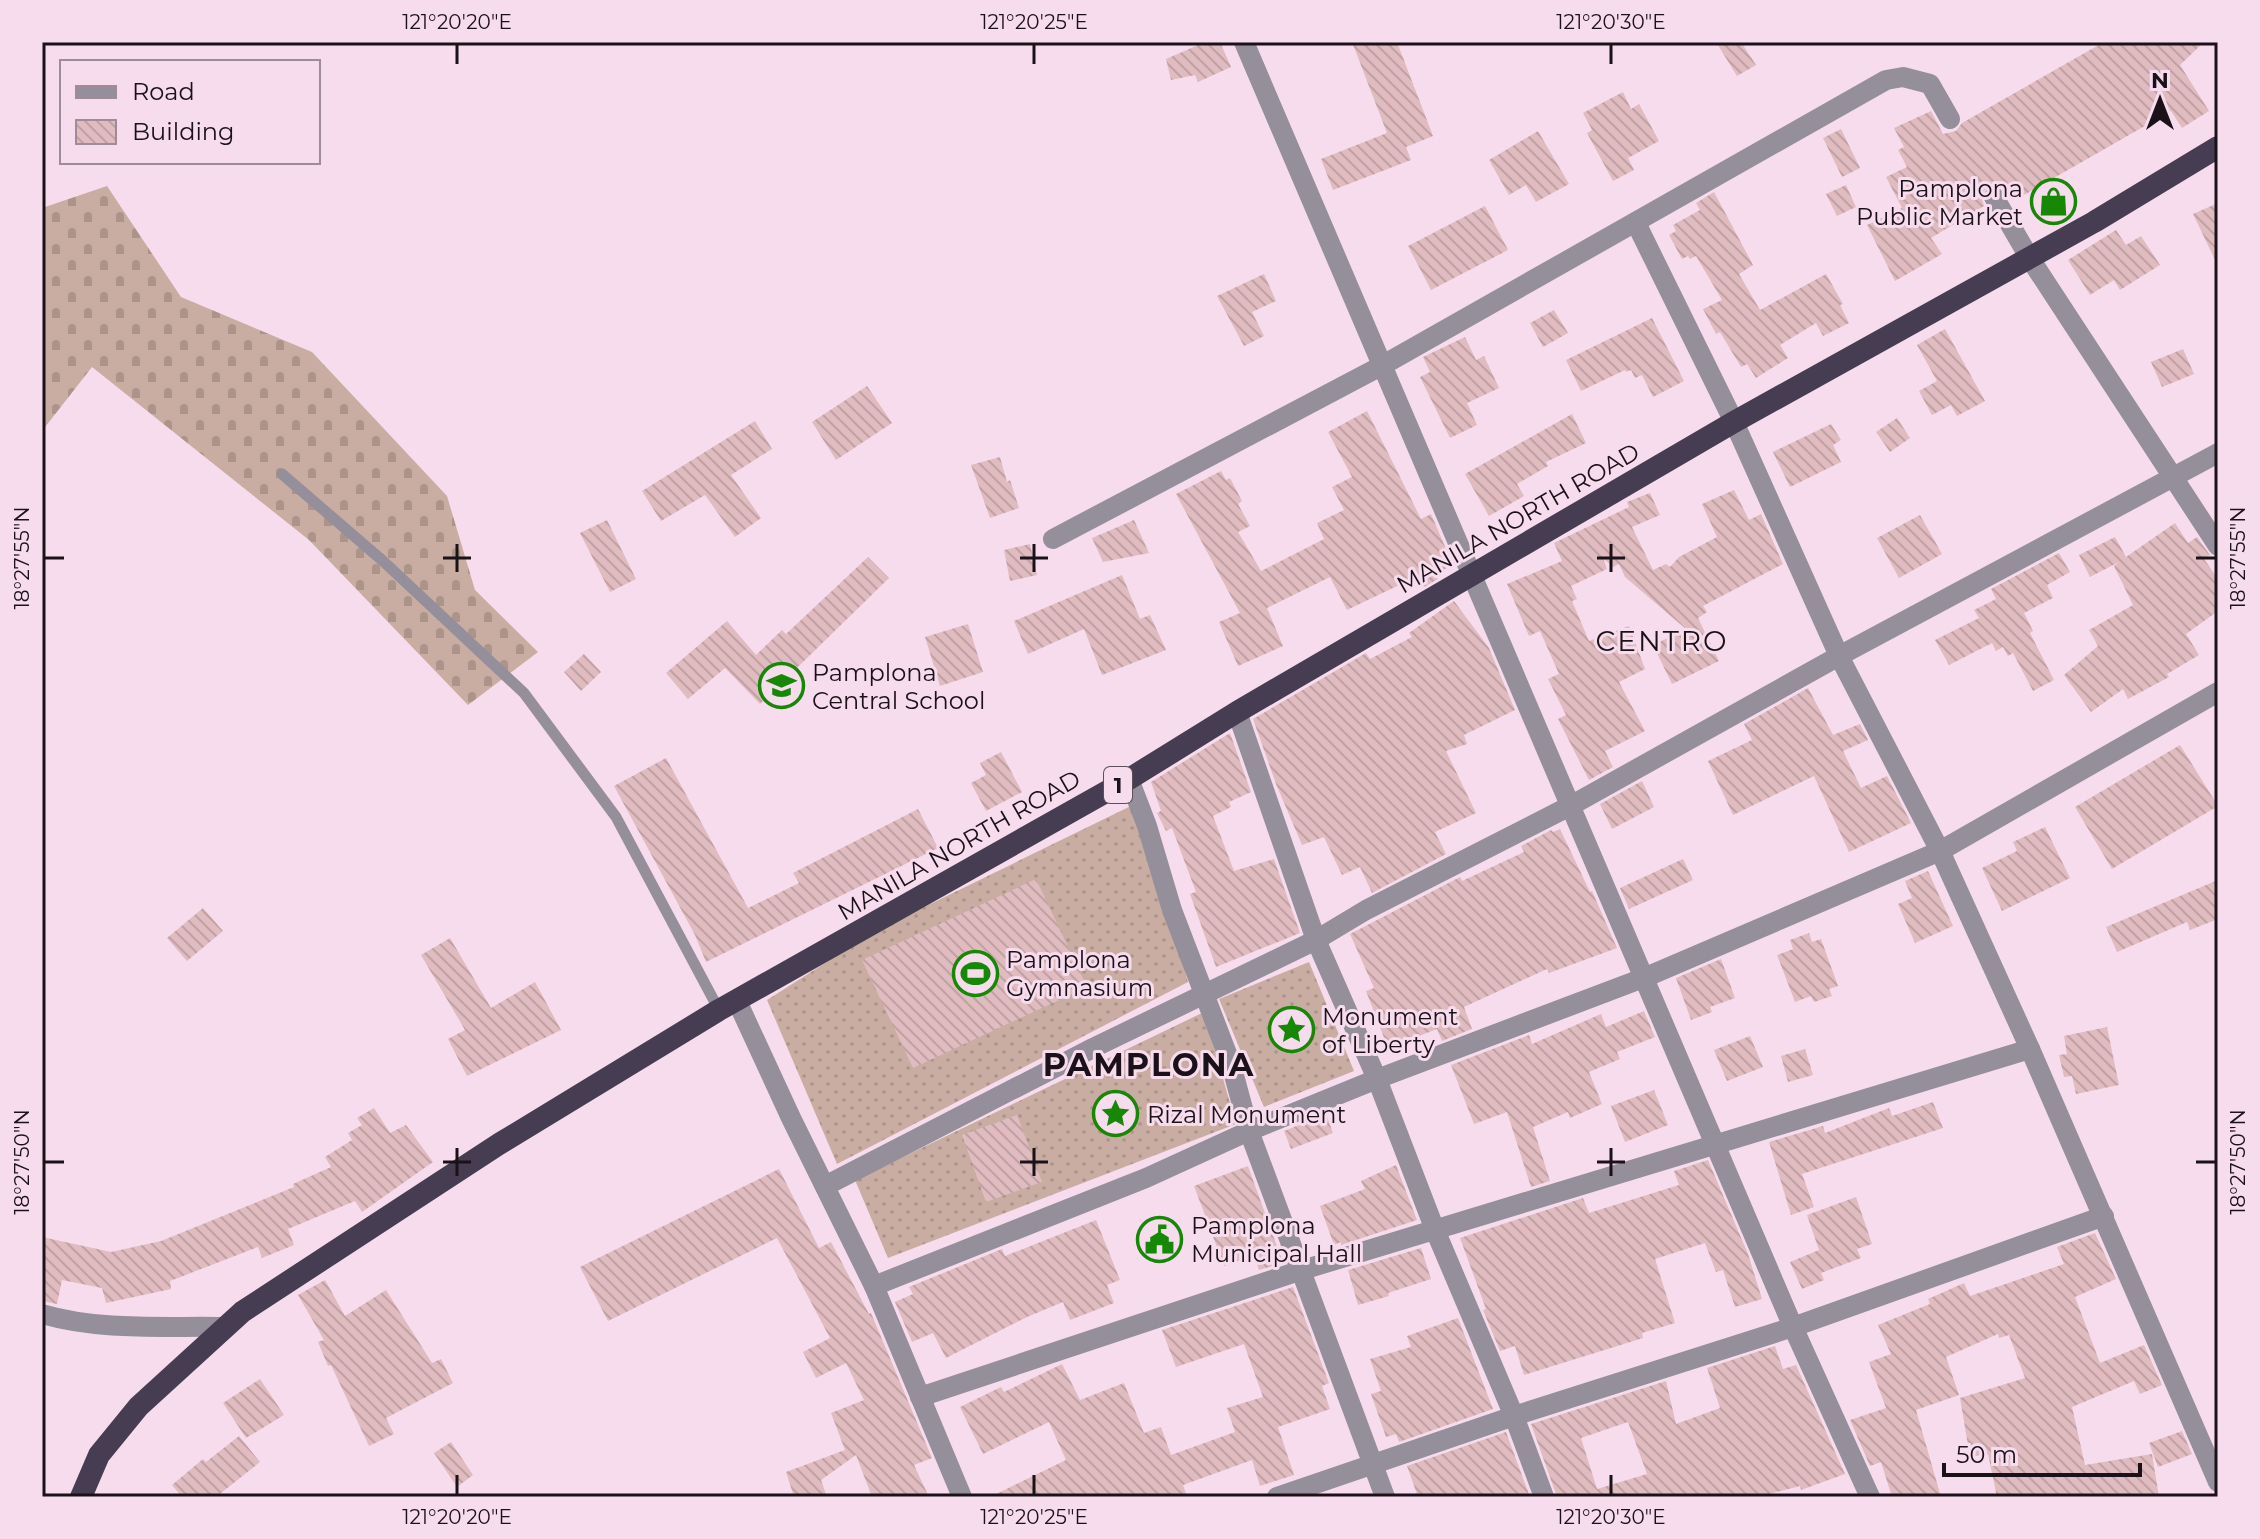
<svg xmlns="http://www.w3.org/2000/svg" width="2260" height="1539" font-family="Montserrat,sans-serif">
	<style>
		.grass { fill: url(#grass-dots) }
		.cemetery { fill: url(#cemetery-stones) }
		.building { fill: url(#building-back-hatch); fill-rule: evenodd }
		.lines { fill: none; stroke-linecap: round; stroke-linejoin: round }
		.service { stroke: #948f9b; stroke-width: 11 }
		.minor { stroke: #948f9b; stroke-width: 20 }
		.trunk { stroke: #473d53; stroke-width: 22 }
		.ticks { fill: none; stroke: #1b1219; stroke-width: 3 }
		.labels { text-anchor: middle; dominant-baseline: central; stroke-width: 6; stroke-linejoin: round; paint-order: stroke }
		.shield { fill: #f7dcee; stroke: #5d4f59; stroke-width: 2 }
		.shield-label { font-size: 22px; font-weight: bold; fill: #1b1219 }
		.poi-label { font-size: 24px; fill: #1b1219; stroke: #f7dcee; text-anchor: start }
		.street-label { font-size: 24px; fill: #1b1219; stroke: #f7dcee }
		.quarter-label { font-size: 28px; letter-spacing: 2px; fill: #1b1219; stroke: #f7dcee }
		.district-label { font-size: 32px; font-weight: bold; letter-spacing: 2px; fill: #1b1219; stroke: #f7dcee }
		.neatline { fill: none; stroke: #1b1219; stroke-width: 3 }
		.ticks-label { font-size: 20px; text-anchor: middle; fill: #1b1219 }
	</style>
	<defs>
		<pattern id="grass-dots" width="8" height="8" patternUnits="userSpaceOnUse" patternTransform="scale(2)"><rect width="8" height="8" fill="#c9ada2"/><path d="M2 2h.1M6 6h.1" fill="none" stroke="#ac948b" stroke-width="1.8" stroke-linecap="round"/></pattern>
		<pattern id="cemetery-stones" width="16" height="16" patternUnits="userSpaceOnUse" patternTransform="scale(2)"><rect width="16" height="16" fill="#c9ada2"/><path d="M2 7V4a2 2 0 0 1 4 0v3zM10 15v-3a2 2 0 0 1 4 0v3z" fill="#ac948b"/></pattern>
		<pattern id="building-back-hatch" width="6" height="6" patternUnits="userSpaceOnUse" patternTransform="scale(2)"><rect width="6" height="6" fill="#e0bcc0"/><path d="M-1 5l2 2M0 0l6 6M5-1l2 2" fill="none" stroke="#c0a1a4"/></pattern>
	</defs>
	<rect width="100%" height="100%" fill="#f7dcee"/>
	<g class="grass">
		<path d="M1137,803l51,179 -351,182 -70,-164 110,-70z"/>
		<path d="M1309,962l45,109 -90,36 -45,-108z"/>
		<path d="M1204,1012l32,112 -348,134 -33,-78z"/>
	</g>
	<path class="cemetery" d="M107,186l74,111 131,55 135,144 28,94 63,62 -70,53 -159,-165 -217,-173 -50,64v-223z"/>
	<g class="building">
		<path d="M1205,42h15l11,25 -33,15 -3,-7 -24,5 -5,-21z"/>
		<path d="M1352,42h45l36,94 -27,11 5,13 -78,30 -12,-31 66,-26z"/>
		<path d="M1716,42h25l15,23 -19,11z"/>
		<path d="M2104,42h100l-24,23 29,46 -27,17 -11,-17 -154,88 -6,-10 -5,3 -6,-7h-12l-7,11 3,10 -53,32 11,16 -47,27 -28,-56 35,-17 -16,-31 21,-10 -9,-17 6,-3 -10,-19 37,-17 12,23 13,-3 6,-8z"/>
		<path d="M1623,92l8,17 8,-5 20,37 -31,17 6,12 -21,11 -26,-48 5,-3 -9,-17z"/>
		<path d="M1841,129l19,39 -18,9 -19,-39z"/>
		<path d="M1538,131l31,53 -33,18 -10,-17 -17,10 -20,-35z"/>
		<path d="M1846,185l10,22 -19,9 -11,-22z"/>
		<path d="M1714,192l39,73 -14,9 21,36 66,-36 17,30 -3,1 9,18 -26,13 -7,-13 -36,22 8,13 -32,20 -9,-14 -6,3 -21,-35 -4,2 -13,-25 19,-9 -26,-44 -6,3 -2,-3 -6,3 -13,-24 7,-4 -3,-6 27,-15 -4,-7z"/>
		<path d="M2218,203v63l-25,-52z"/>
		<path d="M1485,206l23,44 -77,40 -23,-44z"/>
		<path d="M2116,230l10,15 15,-9 19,29 -40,25 -6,-10 -24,15 -22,-35z"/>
		<path d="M1264,274l12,27 -24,11 12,24 -20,10 -27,-50z"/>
		<path d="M1554,310l14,23 -25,14 -13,-24z"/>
		<path d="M1652,318l32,63 -31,16 -11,-22 -7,3 -4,-8 -5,2 -1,-2 -44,21 -15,-31z"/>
		<path d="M1945,329l40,72 -28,15 -6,-11 -19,10 -13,-24 18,-10 -20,-36z"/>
		<path d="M1465,337l11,23 8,-4 15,32 -32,15 10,22 -27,13 -30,-61 10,-5 -7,-15z"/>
		<path d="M2183,349l11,25 -32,13 -11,-25z"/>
		<path d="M867,386l25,37 -56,37 -24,-38z"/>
		<path d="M1367,411l54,108 10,-5 22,51 -18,9 3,5 -14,8 -6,-11 -71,34 -17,-33 -63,31 16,38 -45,20 -19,-44 21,-9 -64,-119 45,-23 5,9 4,-2 12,23 -4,3 12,22 -12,6 23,39 63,-32 -7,-16 27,-13 -12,-23 20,-10 -24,-45z"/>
		<path d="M1572,414l14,29 -40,19 2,4 -31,18 7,12 -35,20 -24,-42z"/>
		<path d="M1897,418l13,20 -20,14 -14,-20z"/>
		<path d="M755,421l17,28 -41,26 30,43 -26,19 -30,-42 -44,26 -19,-30z"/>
		<path d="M1831,424l10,16 -8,5 8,17 -51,25 -17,-35z"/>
		<path d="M1000,457l7,25 3,-2 9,28 -29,10 -19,-53z"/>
		<path d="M1734,490l15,30 12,-6 22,50 -80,42 4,6 -9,6 21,43 -47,23 -19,-39 33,-16 -61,-52 -6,-13 -6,3 -10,-9 4,11 -36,17 6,13 -5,2 17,40 40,-15 16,43 -26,13 26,49 -40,20 8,16 -24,13 -31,-61 8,-4 -18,-36 11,-5 -19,-43 -11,5 -22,-52 55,-23 -8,-18 75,-36 -2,-5 23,-9 10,22 -28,12 21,43 13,-6 4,3 9,-10 38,-20 -15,-33z"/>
		<path d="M1920,515l22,39 -43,24 -22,-40z"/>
		<path d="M607,520l29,59 -26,13 -30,-59z"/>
		<path d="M1134,520l15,33 -46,9 -11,-24z"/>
		<path d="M2175,523l13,20 9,-6 13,18 -6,4 14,20v32l-32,23 13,21 -32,19 2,3 -41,22 -5,-10 -32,23 -27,-37 34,-29 -9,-16 44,-25 -19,-39 5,-4 -29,15 -11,-22 36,-18 11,20z"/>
		<path d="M1030,544l7,31 -27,6 -6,-31z"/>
		<path d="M2059,553l11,19 -23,13 6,13 -29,15 9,18 -3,2 24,47 -21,11 -20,-38 -5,3 -5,-9 -7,4 -4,-8 -43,22 -14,-25 44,-22 -5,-8 22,-11 -5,-10z"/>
		<path d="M868,557l21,21 -129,126 -35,-36 -37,31 -22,-26 61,-52 29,34 26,-25 4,4z"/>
		<path d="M1122,575l18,44 10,-4 16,35 -64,25 -18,-46 -56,25 -14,-33z"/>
		<path d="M1454,601l35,47 26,62 -51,25 3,9 -21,7 30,62 -41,19 11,22 -74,39 -12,-26 -18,8 -18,-38 -22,8 -26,-61 -23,-65 113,-66 4,6 42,-22 -3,-4z"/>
		<path d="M968,624l15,48 -43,14 -15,-49z"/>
		<path d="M584,654l17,18 -20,19 -17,-19z"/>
		<path d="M1808,688l25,47 27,-11 8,16 -25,11 18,37 26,-12 24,47 -62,29 -35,-76 -81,39 -25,-54 44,-21 -8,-16z"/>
		<path d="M1230,733l21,59 -22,10 2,5 -18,9 21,55 40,-12 26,74 -84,34 -26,-73 6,-2 -24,-64 -6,3 -9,-18 4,-2 -10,-29z"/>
		<path d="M2180,745l38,61 -106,63 -37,-62z"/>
		<path d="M1001,752l21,40 -36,19 -15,-28 15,-8 -6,-12z"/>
		<path d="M666,758l82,150 51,-25 -6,-10 125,-64 20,39 -232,114 -11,-27 -81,-149z"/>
		<path d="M1642,781l12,26 -42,22 -12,-25z"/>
		<path d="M2045,827l25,51 -68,33 -20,-43 35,-17 -4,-9z"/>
		<path d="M1560,829l30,63 2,-1 25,57 -68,25 -2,-4 -83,38 8,22 -30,12 -5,-12 -49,19 -22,-57 8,-3 -24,-54 110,-57 2,4 62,-29 -3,-6 30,-16 2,2z"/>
		<path d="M1683,859l10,21 -64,29 -9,-21z"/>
		<path d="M1928,871l25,55 -38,17 -17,-39 14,-6 -7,-17z"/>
		<path d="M1036,879l51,108 -174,81 -51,-108z"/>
		<path d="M2218,880v39l-28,11 -3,-8 -70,30 -11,-25z"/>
		<path d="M203,908l20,23 -36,30 -20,-23z"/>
		<path d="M1809,933l3,9 9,-3 17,47 -9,3 3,7 -18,6 -3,-6 -16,6 -18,-47 16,-6 -3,-9z"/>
		<path d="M450,938l41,70 44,-26 26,48 -94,46 -19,-37 17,-9 -44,-75z"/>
		<path d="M1721,959l14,39 -25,9 2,5 -21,8 -15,-42z"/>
		<path d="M1644,1011l11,26 -38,15 3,7 -31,13 13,32 -32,14 -2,-6 -35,15 17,54 -19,6 -24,-75 -33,12 -23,-59 78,-30 3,9 69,-30 5,13z"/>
		<path d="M2107,1027l12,58 -43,9 -4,-18 -8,1 -5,-22 8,-1 -3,-18z"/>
		<path d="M1750,1036l13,31 -36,14 -13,-31z"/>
		<path d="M1805,1049l8,26 -25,7 -7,-26z"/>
		<path d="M1654,1090l14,35 -43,17 -14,-36z"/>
		<path d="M1933,1102l10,26 -141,46 12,33 -23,8 -22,-73 54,-16 2,7 64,-25 3,8z"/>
		<path d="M374,1108l16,25 16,-8 27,37 -71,50 -7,-11 -67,28 6,16 -32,13 -4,-11 -88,34 1,8 -65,14 -4,-15 -40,-8 -5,24 -15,-3v-64l69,15 50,-11 133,-54 -1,-3 38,-17 -6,-10 27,-17 -4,-7 14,-8 -5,-7z"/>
		<path d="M1326,1114l7,19 -42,16 -7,-18z"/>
		<path d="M1017,1115l25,67 -56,20 -24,-67z"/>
		<path d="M1708,1160l40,94 14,45 -27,8 -12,-37 -7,2 -11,-29 -50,16 20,64 -33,10 1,5 -119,37 -9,-29 -15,5 -17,-41 3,-1 -26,-71 123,-40 6,15 90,-28 -5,-14z"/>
		<path d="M1396,1165l21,55 -76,25v-3l-7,3 -14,-39 45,-17 -4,-8z"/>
		<path d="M1248,1166l35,97 -24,7 -5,-15 -30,11 -30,-80z"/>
		<path d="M779,1169l40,79 12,-6 38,72 2,-1 61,145 -18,7 15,32h-57l-16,-42 -35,25 6,17h-33l-8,-25 59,-22 -14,-37 33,-13 -18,-37 -30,15 -13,-26 27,-14 -53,-100 -169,83 -28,-54z"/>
		<path d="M1856,1197l16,47 -15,5 4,9 -40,15 3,7 -22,9 -12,-27 29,-12 -12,-35z"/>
		<path d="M1096,1220l24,60 -13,5 7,18 -44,17 -7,-18 -36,15 -81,41 -13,-25 -21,9 -17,-40 18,-8 -4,-7 93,-38 3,7z"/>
		<path d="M2095,1233l21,46 -41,18 25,66 44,-18 18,40 -22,9 -6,-13 -62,26 13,58 67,-11 7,43h-162l-9,-43 -18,3 -10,-59 65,-20 -16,-43 -10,3 -1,-4 -52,23 13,38 -43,15 25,87h-49l-11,-35 -11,4 -20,-46 36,-12 -17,-46 22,-8 -13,-29 52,-21 -2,-5 36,-16 6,13 94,-32 -7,-17z"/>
		<path d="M1421,1248l10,31 -43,14 1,3 -31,9 -10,-35z"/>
		<path d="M325,1280l20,36 41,-26 46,73 9,-4 12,24 -67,35 8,16 -25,12 -38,-81 -3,1 -10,-24 6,-2 -26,-45z"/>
		<path d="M1293,1287l36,96 -7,3 8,23 -52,18 16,48 -34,11 -8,-26 -69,25 4,12h-197l76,-37 -17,-38 -66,32 -23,-47 41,-20 3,5 58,-28 18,36 44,-17 20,50 17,-6 10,28 64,-23 -8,-24 36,-11 -19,-53 -68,23 -14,-37z"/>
		<path d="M1458,1318l35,91 -94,33 -3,-8 -10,3 -15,-43 10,-3 -11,-32 41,-12 -4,-11z"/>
		<path d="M1775,1346l8,23 13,-4 49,109 -44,16 -1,-4 -43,11h-200l-26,-73 135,-43 10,43 44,-16 -13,-40zM1628,1422l19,52 -50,15 -16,-51z"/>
		<path d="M260,1379l24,36 -38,23 -23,-35z"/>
		<path d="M2182,1431l10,23 -34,13 -9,-24z"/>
		<path d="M1506,1432l24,65h-112l-11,-31z"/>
		<path d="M239,1436l21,26 -44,35h-34l-10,-12 31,-26 3,3z"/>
		<path d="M451,1442l22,33 -16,12 -23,-34z"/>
	</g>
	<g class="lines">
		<path class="service" d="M282,474l101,87 141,132 92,124 103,193"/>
		<g class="minor">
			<path d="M1244,42l549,1285 77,170"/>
			<path d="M1994,197l35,60 189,289"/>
			<path d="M1636,223l98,199 105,234 101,195 90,198 188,433"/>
			<path d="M1053,539l330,-174 503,-285 17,-3 27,7 20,35"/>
			<path d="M1237,712l79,228 61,139 58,151 79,186 30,81"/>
			<path d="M1129,779l18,47 25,84 59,154 18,67 136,366"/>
			<path d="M737,1001l54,117 83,168 88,211"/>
			<path d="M825,1186l268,-138 223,-108 50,-30 206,-105 267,-149 379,-203"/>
			<path d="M874,1286l272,-108 103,-47 128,-52 269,-102 294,-126 278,-159"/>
			<path d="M42,1314c58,17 121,12 180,13"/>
			<path d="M920,1397l379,-126 731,-222"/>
			<path d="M1277,1497l237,-81 279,-89 311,-111"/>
		</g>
		<path class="trunk" d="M81,1497l18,-42 40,-49 103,-94 257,-168 220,-134 410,-231 108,-67 497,-290 360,-200 124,-75"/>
	</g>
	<path class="ticks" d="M457,44v20M1034,44v20M1611,44v20M457,544v28M1034,544v28M1611,544v28M44,558h20M443,558h28M1020,558h28M1597,558h28M2196,558h20M457,1148v28M1034,1148v28M1611,1148v28M44,1162h20M443,1162h28M1020,1162h28M1597,1162h28M2196,1162h20M457,1475v20M1034,1475v20M1611,1475v20"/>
	<defs>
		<symbol id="shop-ring" viewBox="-11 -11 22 22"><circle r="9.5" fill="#f7dcee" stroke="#178806" stroke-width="1.5"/><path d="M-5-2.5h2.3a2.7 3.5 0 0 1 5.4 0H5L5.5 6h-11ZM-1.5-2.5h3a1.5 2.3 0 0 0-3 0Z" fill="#178806"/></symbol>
		<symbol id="school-ring" viewBox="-11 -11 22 22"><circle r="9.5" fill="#f7dcee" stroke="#178806" stroke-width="1.5"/><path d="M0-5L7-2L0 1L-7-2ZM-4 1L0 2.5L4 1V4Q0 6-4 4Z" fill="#178806"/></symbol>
		<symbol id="stadium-ring" viewBox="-11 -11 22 22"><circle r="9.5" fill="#f7dcee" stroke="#178806" stroke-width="1.5"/><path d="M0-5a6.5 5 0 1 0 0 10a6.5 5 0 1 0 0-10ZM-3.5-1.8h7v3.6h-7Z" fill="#178806"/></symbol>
		<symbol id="sight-ring" viewBox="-11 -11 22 22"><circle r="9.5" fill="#f7dcee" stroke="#178806" stroke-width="1.5"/><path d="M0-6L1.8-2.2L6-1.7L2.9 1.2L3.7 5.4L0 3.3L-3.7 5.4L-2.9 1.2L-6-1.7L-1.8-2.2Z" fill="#178806"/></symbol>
		<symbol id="civic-ring" viewBox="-11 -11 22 22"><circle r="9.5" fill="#f7dcee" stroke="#178806" stroke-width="1.5"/><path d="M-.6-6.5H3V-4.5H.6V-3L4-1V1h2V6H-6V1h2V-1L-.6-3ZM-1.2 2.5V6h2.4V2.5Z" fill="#178806"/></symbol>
	</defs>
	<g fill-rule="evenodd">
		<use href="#shop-ring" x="2028" y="176" width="51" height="51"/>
		<use href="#school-ring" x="756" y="660" width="51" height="51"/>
		<use href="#stadium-ring" x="950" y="948" width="51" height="51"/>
		<use href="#sight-ring" x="1266" y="1004" width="51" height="51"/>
		<use href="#sight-ring" x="1090" y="1088" width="51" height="51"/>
		<use href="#civic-ring" x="1134" y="1214" width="51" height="51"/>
	</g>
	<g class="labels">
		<rect class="shield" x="1104" y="767" width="28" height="36" rx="6"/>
		<g class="shield-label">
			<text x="1118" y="785">1</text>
		</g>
		<g class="poi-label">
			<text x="2023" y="188" text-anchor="end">Pamplona<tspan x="2023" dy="28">Public Market</tspan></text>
			<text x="812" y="672">Pamplona<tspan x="812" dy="28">Central School</tspan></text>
			<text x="1006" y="959">Pamplona<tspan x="1006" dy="28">Gymnasium</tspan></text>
			<text x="1322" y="1016">Monument<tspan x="1322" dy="28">of Liberty</tspan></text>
			<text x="1147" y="1114">Rizal Monument</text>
			<text x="1191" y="1225">Pamplona<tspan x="1191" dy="28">Municipal Hall</tspan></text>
		</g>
		<g class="street-label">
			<text transform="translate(1518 518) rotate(-30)">MANILA NORTH ROAD</text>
			<text transform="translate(959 845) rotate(-30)">MANILA NORTH ROAD</text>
		</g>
		<g class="quarter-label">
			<text x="1662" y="641">CENTRO</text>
		</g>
		<g class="district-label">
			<text x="1149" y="1064">PAMPLONA</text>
		</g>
	</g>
	<rect width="2260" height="1539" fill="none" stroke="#f7dcee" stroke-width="88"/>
	<rect x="60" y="60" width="260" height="104" fill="#f7dcee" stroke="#9f8b99" stroke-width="2"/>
	<rect x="76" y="86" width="40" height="12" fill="#948f9b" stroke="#9f8b99" stroke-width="2"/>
	<text x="132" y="100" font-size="24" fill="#1b1219">Road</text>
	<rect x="76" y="120" width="40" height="24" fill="url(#building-back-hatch)" stroke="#9f8b99" stroke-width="2"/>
	<text x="132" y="140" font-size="24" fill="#1b1219">Building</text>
	<g transform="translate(2160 100)" stroke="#f7dcee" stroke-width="6" paint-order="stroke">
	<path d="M0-6L14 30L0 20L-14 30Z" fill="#1b1219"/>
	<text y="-12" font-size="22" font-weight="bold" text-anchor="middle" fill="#1b1219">N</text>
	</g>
	<path d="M1944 1463v12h196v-12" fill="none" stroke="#1b1219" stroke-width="4"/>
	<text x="1956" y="1463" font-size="24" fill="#1b1219" stroke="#f7dcee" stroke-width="6" paint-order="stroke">50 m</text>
	<rect x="44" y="44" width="2172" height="1451" class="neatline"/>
	<g class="ticks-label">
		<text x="457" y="29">121°20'20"E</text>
		<text x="1034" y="29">121°20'25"E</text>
		<text x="1611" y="29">121°20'30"E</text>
		<text transform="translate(22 558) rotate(-90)" y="7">18°27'55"N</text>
		<text transform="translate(2238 558) rotate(-90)" y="7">18°27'55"N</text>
		<text transform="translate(22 1162) rotate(-90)" y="7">18°27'50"N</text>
		<text transform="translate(2238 1162) rotate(-90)" y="7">18°27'50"N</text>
		<text x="457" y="1524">121°20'20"E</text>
		<text x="1034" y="1524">121°20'25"E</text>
		<text x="1611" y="1524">121°20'30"E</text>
	</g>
</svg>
